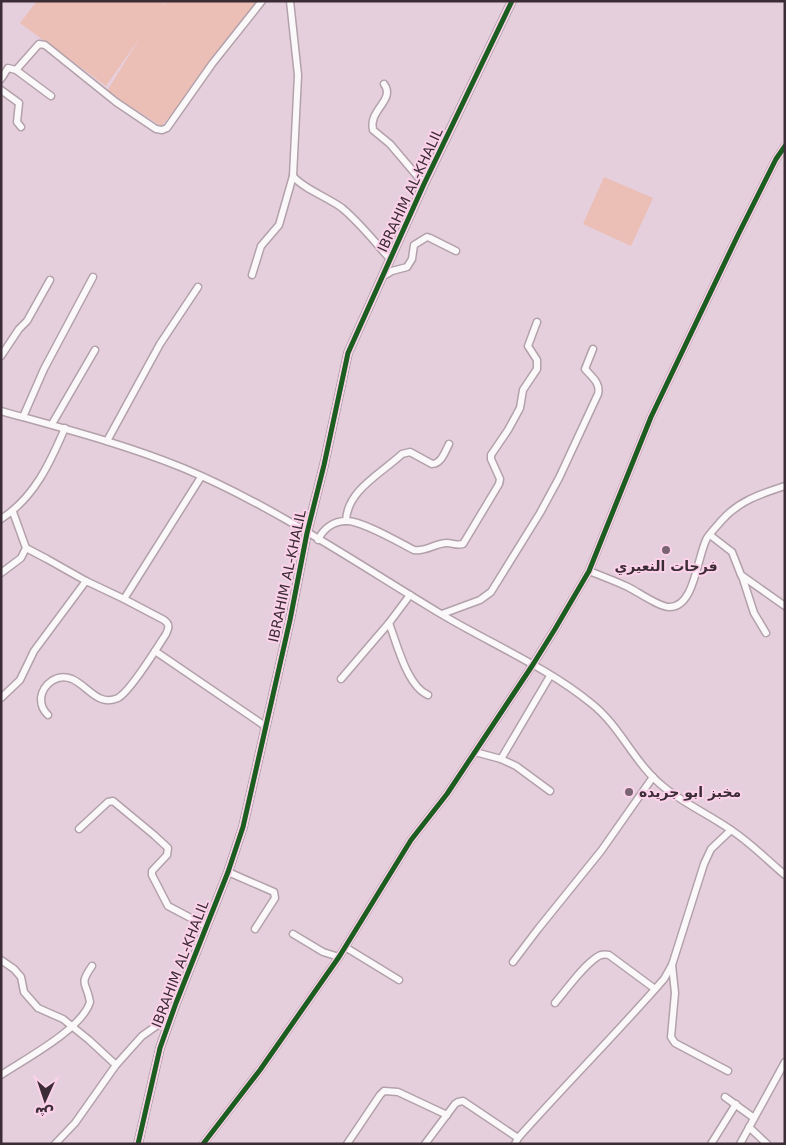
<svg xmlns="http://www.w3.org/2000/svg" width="786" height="1145" font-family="'DejaVu Sans','Noto Naskh Arabic',sans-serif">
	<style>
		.green { fill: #ebbeb6 }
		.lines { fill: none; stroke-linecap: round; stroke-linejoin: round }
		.minor-casing { stroke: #b2a1aa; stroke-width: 9 }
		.tertiary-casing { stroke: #b2a1aa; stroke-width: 10 }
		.minor { stroke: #fbf8fa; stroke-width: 6 }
		.tertiary { stroke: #fbf8fa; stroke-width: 8 }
		.cycleway-casing { stroke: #fcd2ea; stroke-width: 8 }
		.cycleway { stroke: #1b5e20; stroke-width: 5 }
		.poi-dot { fill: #78656f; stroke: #fcd2ea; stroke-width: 2 }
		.labels { text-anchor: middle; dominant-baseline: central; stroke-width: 4; stroke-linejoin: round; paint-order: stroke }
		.street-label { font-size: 14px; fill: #3c2c35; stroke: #fcd2ea }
		.poi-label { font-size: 14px; font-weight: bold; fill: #3c2c35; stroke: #fcd2ea }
	</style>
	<rect width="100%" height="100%" fill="#e6cfdc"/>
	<g class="green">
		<path d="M37,1h128l-6,9 7,-9h93l-65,82 -19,28 -14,15 -54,-35 34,-55 -35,50 -86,-63z"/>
		<path d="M604,177l49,21 -22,48 -48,-22z"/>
	</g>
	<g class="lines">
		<defs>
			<g id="minor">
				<path d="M290,1l8,74 -5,101c9,12 36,22 49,32 18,15 32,33 48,51"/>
				<path d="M1,79l7,-11 8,2"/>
				<path d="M384,84c12,16 -16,26 -11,46l17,14 34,40"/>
				<path d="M1,90l18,13 -2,19 4,5"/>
				<path d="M51,96l-35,-26 23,-26 6,1 71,57 40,27 6,1 5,-2 45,-64 50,-63"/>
				<path d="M252,275l9,-29 18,-21 14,-49"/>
				<path d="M382,277l10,-6 15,-4 5,-8 2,-14 13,-8 3,1 26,13"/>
				<path d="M1,356l18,-27 8,-8 23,-41"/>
				<path d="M1,411c61,17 123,33 182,57 89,37 175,96 258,146 50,30 106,53 151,90 29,23 43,61 73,84 20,16 45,27 66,42 20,13 36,30 54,45"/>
				<path d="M23,417l21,-48 49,-92"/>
				<path d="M52,424l43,-74"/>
				<path d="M107,441l53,-97 38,-57"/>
				<path d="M1,519c33,-21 49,-56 64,-91"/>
				<path d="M346,521c1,-31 36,-48 56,-67l8,-2 22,12c9,0 13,-12 17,-20"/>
				<path d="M710,535l22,17 9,23 44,31"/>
				<path d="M318,540c5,-11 15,-19 28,-19 15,-1 54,22 68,29 12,2 21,-7 33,-7 6,0 9,3 16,1l36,-60 1,-5 -9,-20v-4l17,-25 12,-22 3,-18 14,-21v-9l-9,-14 9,-24"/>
				<path d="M26,548l21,11 39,22"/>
				<path d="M589,571c13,5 26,10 39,16 10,5 31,20 41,20 26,1 28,-51 38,-69 4,-6 10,-12 15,-18 17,-19 38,-26 63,-34"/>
				<path d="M1,573l20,-15 5,-10 -13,-36"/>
				<path d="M742,576l12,37 12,20"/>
				<path d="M442,614l38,-14 11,-8 49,-79 19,-35 39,-84c3,-11 -7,-18 -13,-25l8,-20"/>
				<path d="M389,623c8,21 18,63 39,72"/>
				<path d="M155,651l110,75"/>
				<path d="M341,679l48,-56 21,-28"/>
				<path d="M1,698l19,-18 14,-29 52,-70 38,18"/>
				<path d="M48,715c-5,-5 -7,-9 -7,-17 2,-14 16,-25 31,-19 16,7 26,28 46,19 12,-6 39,-50 48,-64 3,-6 4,-10 -2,-14l-40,-21 77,-122"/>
				<path d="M475,752l26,7 15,7 34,25"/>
				<path d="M501,759l49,-83"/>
				<path d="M79,829l29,-27 5,-1 41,34 14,13 -1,7 -15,16v4l16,31 38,20"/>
				<path d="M228,872l46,20 1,6 -20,31"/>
				<path d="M293,934l30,18 16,5"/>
				<path d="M345,947l54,33"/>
				<path d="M1,960l13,9 7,8 3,15 14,16 25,11 26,21 27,25"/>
				<path d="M513,962l25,-33 63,-78 52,-74"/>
				<path d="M672,965l3,28 -4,44 4,6 53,28"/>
				<path d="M555,1003c13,-15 26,-35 42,-46 4,-3 7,-3 12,-2l46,34"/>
				<path d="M1,1075c24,-16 81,-46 89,-73 -3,-20 -12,-16 2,-36"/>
				<path d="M725,1097l29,21"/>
				<path d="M749,1127l18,17"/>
				<path d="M55,1144l20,-21 41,-58 26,-29 17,-12h9"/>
				<path d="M203,1144l57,-74 79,-113 72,-117 36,-46 85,-128 23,-37 34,-58 62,-154 87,-182 38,-76 9,-13"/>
				<path d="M347,1144l33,-49 4,-4 14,1 49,23"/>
				<path d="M425,1144l30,-40 3,-2 5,-1 55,37"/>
				<path d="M515,1144l3,-6c48,-54 99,-105 146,-159l8,-14 32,-101 7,-15 20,-19"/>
				<path d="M711,1144l25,-40"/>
				<path d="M740,1144l45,-82"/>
			</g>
			<path id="tertiary" d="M138,1144l22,-96 16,-45 52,-131 15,-45 47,-207 17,-87 17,-68 24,-112 76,-169 88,-183"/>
		</defs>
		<use href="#minor" class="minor-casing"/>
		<use href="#tertiary" class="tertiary-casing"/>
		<use href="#minor" class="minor"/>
		<use href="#tertiary" class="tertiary"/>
		<defs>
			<g id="cycleway">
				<path d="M138,1144l22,-96 16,-45 52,-131 15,-45 47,-207 17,-87 17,-68 24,-112 76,-169 88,-183"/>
				<path d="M203,1144l57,-74 79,-113 72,-117 36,-46 85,-128 23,-37 34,-58 62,-154 87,-182 38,-76 9,-13"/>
			</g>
		</defs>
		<use href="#cycleway" class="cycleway-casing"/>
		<use href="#cycleway" class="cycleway"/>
	</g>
	<g class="poi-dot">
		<circle cx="666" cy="550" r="5"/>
		<circle cx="629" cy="792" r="5"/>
	</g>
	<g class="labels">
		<g class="street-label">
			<text transform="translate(410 190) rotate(-65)">IBRAHIM AL-KHALIL</text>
			<text transform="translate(287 576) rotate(-78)">IBRAHIM AL-KHALIL</text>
			<text transform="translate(180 964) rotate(-69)">IBRAHIM AL-KHALIL</text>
		</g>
		<g class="poi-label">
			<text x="666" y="566">فرحات النعيري</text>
			<text x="639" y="792" text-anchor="start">مخبز ابو جريده</text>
		</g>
	</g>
	<rect width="786" height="1145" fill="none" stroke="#3c2c35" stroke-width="5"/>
	<g transform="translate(45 1100) rotate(183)" stroke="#fcd2ea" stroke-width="4" paint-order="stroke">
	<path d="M0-4L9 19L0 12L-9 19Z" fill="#3c2c35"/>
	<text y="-8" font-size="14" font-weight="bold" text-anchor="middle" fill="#3c2c35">ش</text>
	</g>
</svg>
